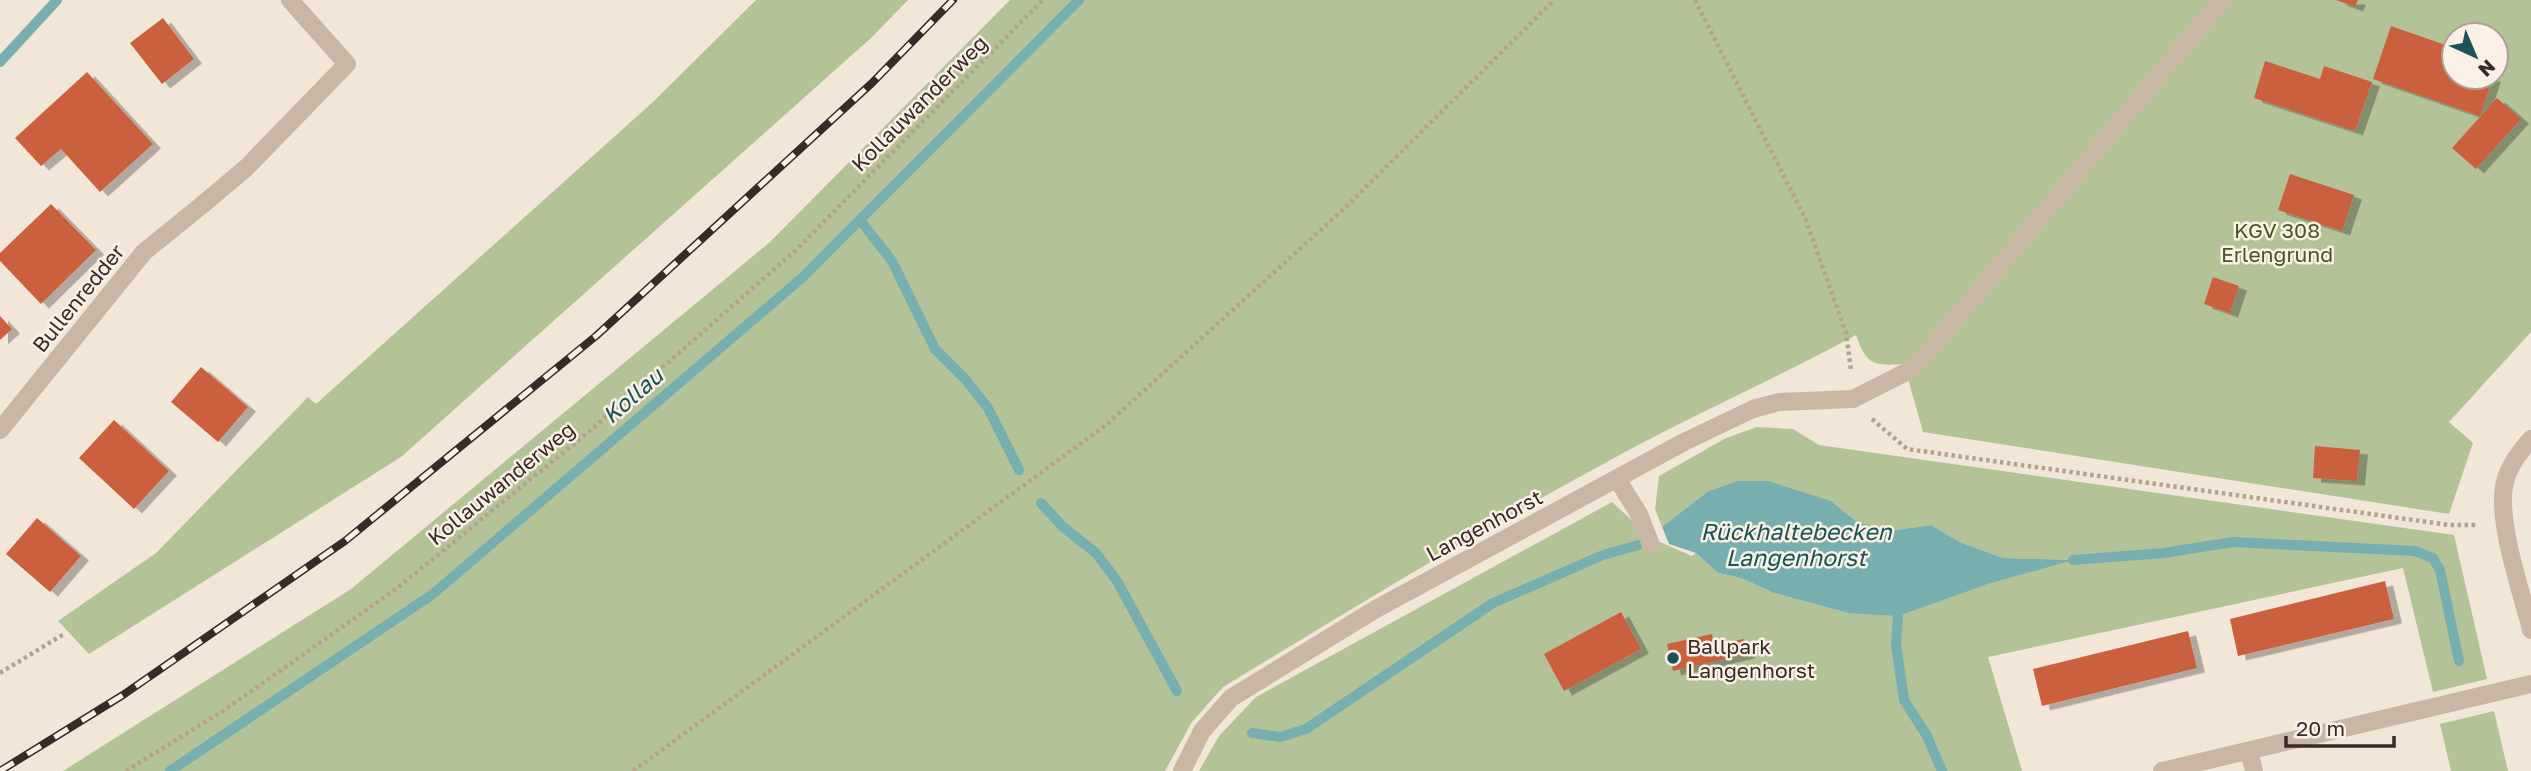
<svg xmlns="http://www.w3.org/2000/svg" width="2531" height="771" font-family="'Golos Text',sans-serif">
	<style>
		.green { fill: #b4c298; fill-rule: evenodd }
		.water { fill: #77aeb0 }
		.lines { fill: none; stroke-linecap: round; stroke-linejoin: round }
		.stream { stroke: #77aeb0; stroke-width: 10 }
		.building { fill: #ca603e; filter: url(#shadow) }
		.path { stroke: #b6a08e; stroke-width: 4.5; stroke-dasharray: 3.5 3.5; stroke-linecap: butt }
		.lane { stroke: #cab6a4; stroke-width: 18 }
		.street { stroke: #cab6a4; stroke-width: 18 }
		.rail-casing { stroke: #362b26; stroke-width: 8 }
		.rail { stroke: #faf0e5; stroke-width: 5; stroke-dasharray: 16; stroke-linecap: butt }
		.poi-dot { fill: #1a5458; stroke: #faf0e5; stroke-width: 2.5 }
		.labels { text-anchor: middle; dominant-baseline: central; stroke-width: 5; stroke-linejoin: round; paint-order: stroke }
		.street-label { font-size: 21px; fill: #362b26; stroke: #faf0e5 }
		.park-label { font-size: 21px; fill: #455529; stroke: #faf0e5 }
		.poi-label { font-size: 21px; fill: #362b26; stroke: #faf0e5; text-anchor: start }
		.water-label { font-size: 23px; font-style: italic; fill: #1a5458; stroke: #faf0e5 }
	</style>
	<defs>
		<filter id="shadow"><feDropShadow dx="8" dy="4.5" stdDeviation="0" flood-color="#0004"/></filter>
	</defs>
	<rect width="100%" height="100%" fill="#f2e6d9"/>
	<g class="green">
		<path d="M756,0h152l-37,38 -470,419 -312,197 -31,-33 98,-68 152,-156 8,7 337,-302z"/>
		<path d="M1010,0h1521v332l-82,90 24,21 -24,71 -526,-82 -19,-68c-30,2 -38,1 -48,-29 -79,43 -161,79 -240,122 -134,72 -263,151 -393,230l-31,35 -27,49h-1102l288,-182 419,-347zM2454,35h42v42h-42z"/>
		<path d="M1757,427l36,2 26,16 635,90 33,144 -54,13 -30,-124 -415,89 34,114h-823l20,-35 37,-39 356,-195 24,22 5,24 19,-6 32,14 4,-3 22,20 23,5 33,15 74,20 137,-28 86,-25 -68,-2 -43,-16 -29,-17 -42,6 -33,-10 -25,-20 -124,-9 -45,35 -7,-18 4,-33 67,-38z"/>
		<path d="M2494,711l14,60h-57l-11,-47z"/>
	</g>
	<path class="water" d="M1738,481h30l63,20 25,20 33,10 42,-6 29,17 43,16 70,2 -88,25 -87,31 -50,-3 -74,-20 -33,-15 -23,-5 -22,-20 -27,-9 -7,-17 45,-35z"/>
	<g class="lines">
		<g class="stream">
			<path d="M0,62l57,-62"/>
			<path d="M860,220l32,41 43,88 31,31 22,28 31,62"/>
			<path d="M1041,503l22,24 33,26 21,28 60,110"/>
			<path d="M2073,560l91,-7 69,-11 182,9 18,7 7,12 19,91"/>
			<path d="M1898,616l-2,28 8,56 23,36 15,35"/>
			<path d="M1252,733l28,4 26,-8 187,-126 110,-48 35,-10"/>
			<path d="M170,771l263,-177 370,-317 276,-277"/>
		</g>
	</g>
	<g class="building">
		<path d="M2336,0h22l-3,7z"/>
		<path d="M163,18l31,41 -32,25 -32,-41z"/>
		<path d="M2391,26l63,22v29h39l-13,39 -107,-37z"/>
		<path d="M2265,61l55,18 4,-13 48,16 -17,49 -101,-33z"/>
		<path d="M87,72l66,72 -53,48 -39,-43 -20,17 -26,-28z"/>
		<path d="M2497,98l24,21 -45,50 -24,-21z"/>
		<path d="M2290,174l64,21 -12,36 -64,-21z"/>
		<path d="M51,204l45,46 -55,54 -41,-43v-8z"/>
		<path d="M2213,277l26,9 -9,27 -26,-9z"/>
		<path d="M0,316l12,13 -12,11z"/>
		<path d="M201,367l47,40 -30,35 -47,-40z"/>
		<path d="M114,420l55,51 -35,38 -55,-51z"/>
		<path d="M2315,446l45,4 -3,31 -44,-3z"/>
		<path d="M37,518l44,38 -31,36 -44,-38z"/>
		<path d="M2385,581l9,38 -156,37 -8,-37z"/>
		<path d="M1621,612l20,37 -77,42 -20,-37z"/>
		<path d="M2188,631l9,37 -155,38 -9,-37z"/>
		<path d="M1712,634l2,11 30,-6 3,15 -74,17 -6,-27z"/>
	</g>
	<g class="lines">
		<g class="path">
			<path d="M1695,0l111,220 40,113 5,37"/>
			<path d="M1872,419l35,30 542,76h28"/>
			<path d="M0,673l64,-39"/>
			<path d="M126,771l100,-62 170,-120 195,-159 204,-179 248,-251"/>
			<path d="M633,771l473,-346 240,-218 208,-207"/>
		</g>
		<g class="lane">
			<path d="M202,205l44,-37 101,-104 -57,-64"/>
			<path d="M1853,399l57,-29 20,-21 292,-349"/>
			<path d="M1617,479l22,35 12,31"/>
			<path d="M2249,751l5,20"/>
			<path d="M2162,771l369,-87"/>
		</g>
		<g class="street">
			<path d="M0,430l144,-178 58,-47"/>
			<path d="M2531,439c-11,12 -24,30 -27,47 -6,41 17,103 27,144"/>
			<path d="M1182,771l20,-40 29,-33 145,-89 308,-167 69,-33 26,-7 74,-3"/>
		</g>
		<defs>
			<path id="rail" d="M0,771l123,-76 222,-154 251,-205 276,-253 81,-83"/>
		</defs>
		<use href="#rail" class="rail-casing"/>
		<use href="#rail" class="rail"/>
	</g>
	<circle class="poi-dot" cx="1673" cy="658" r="7"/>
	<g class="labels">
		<g class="street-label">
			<text transform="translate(919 103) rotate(-45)">Kollauwanderweg</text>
			<text transform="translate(78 298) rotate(-51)">Bullenredder</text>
			<text transform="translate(501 483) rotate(-39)">Kollauwanderweg</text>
			<text transform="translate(1484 525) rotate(-28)">Langenhorst</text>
		</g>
		<g class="park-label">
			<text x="2277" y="230">KGV 308<tspan x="2277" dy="24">Erlengrund</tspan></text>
		</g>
		<g class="poi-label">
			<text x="1687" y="646">Ballpark<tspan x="1687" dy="24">Langenhorst</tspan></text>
		</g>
		<g class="water-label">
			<text transform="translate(632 395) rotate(-41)">Kollau</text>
			<text x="1796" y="531">Rückhaltebecken<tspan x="1796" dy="26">Langenhorst</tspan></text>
		</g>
	</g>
	<g transform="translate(2475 56) rotate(136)"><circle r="33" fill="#faf0e5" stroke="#aca199" stroke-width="2"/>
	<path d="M0-5L12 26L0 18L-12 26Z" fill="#1a5458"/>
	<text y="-10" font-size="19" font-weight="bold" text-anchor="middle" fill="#362b26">N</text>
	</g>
	<path d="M2286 736v10h108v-10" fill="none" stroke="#362b26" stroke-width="3.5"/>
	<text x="2296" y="736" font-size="21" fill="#362b26" stroke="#faf0e5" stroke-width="5" paint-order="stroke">20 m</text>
</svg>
